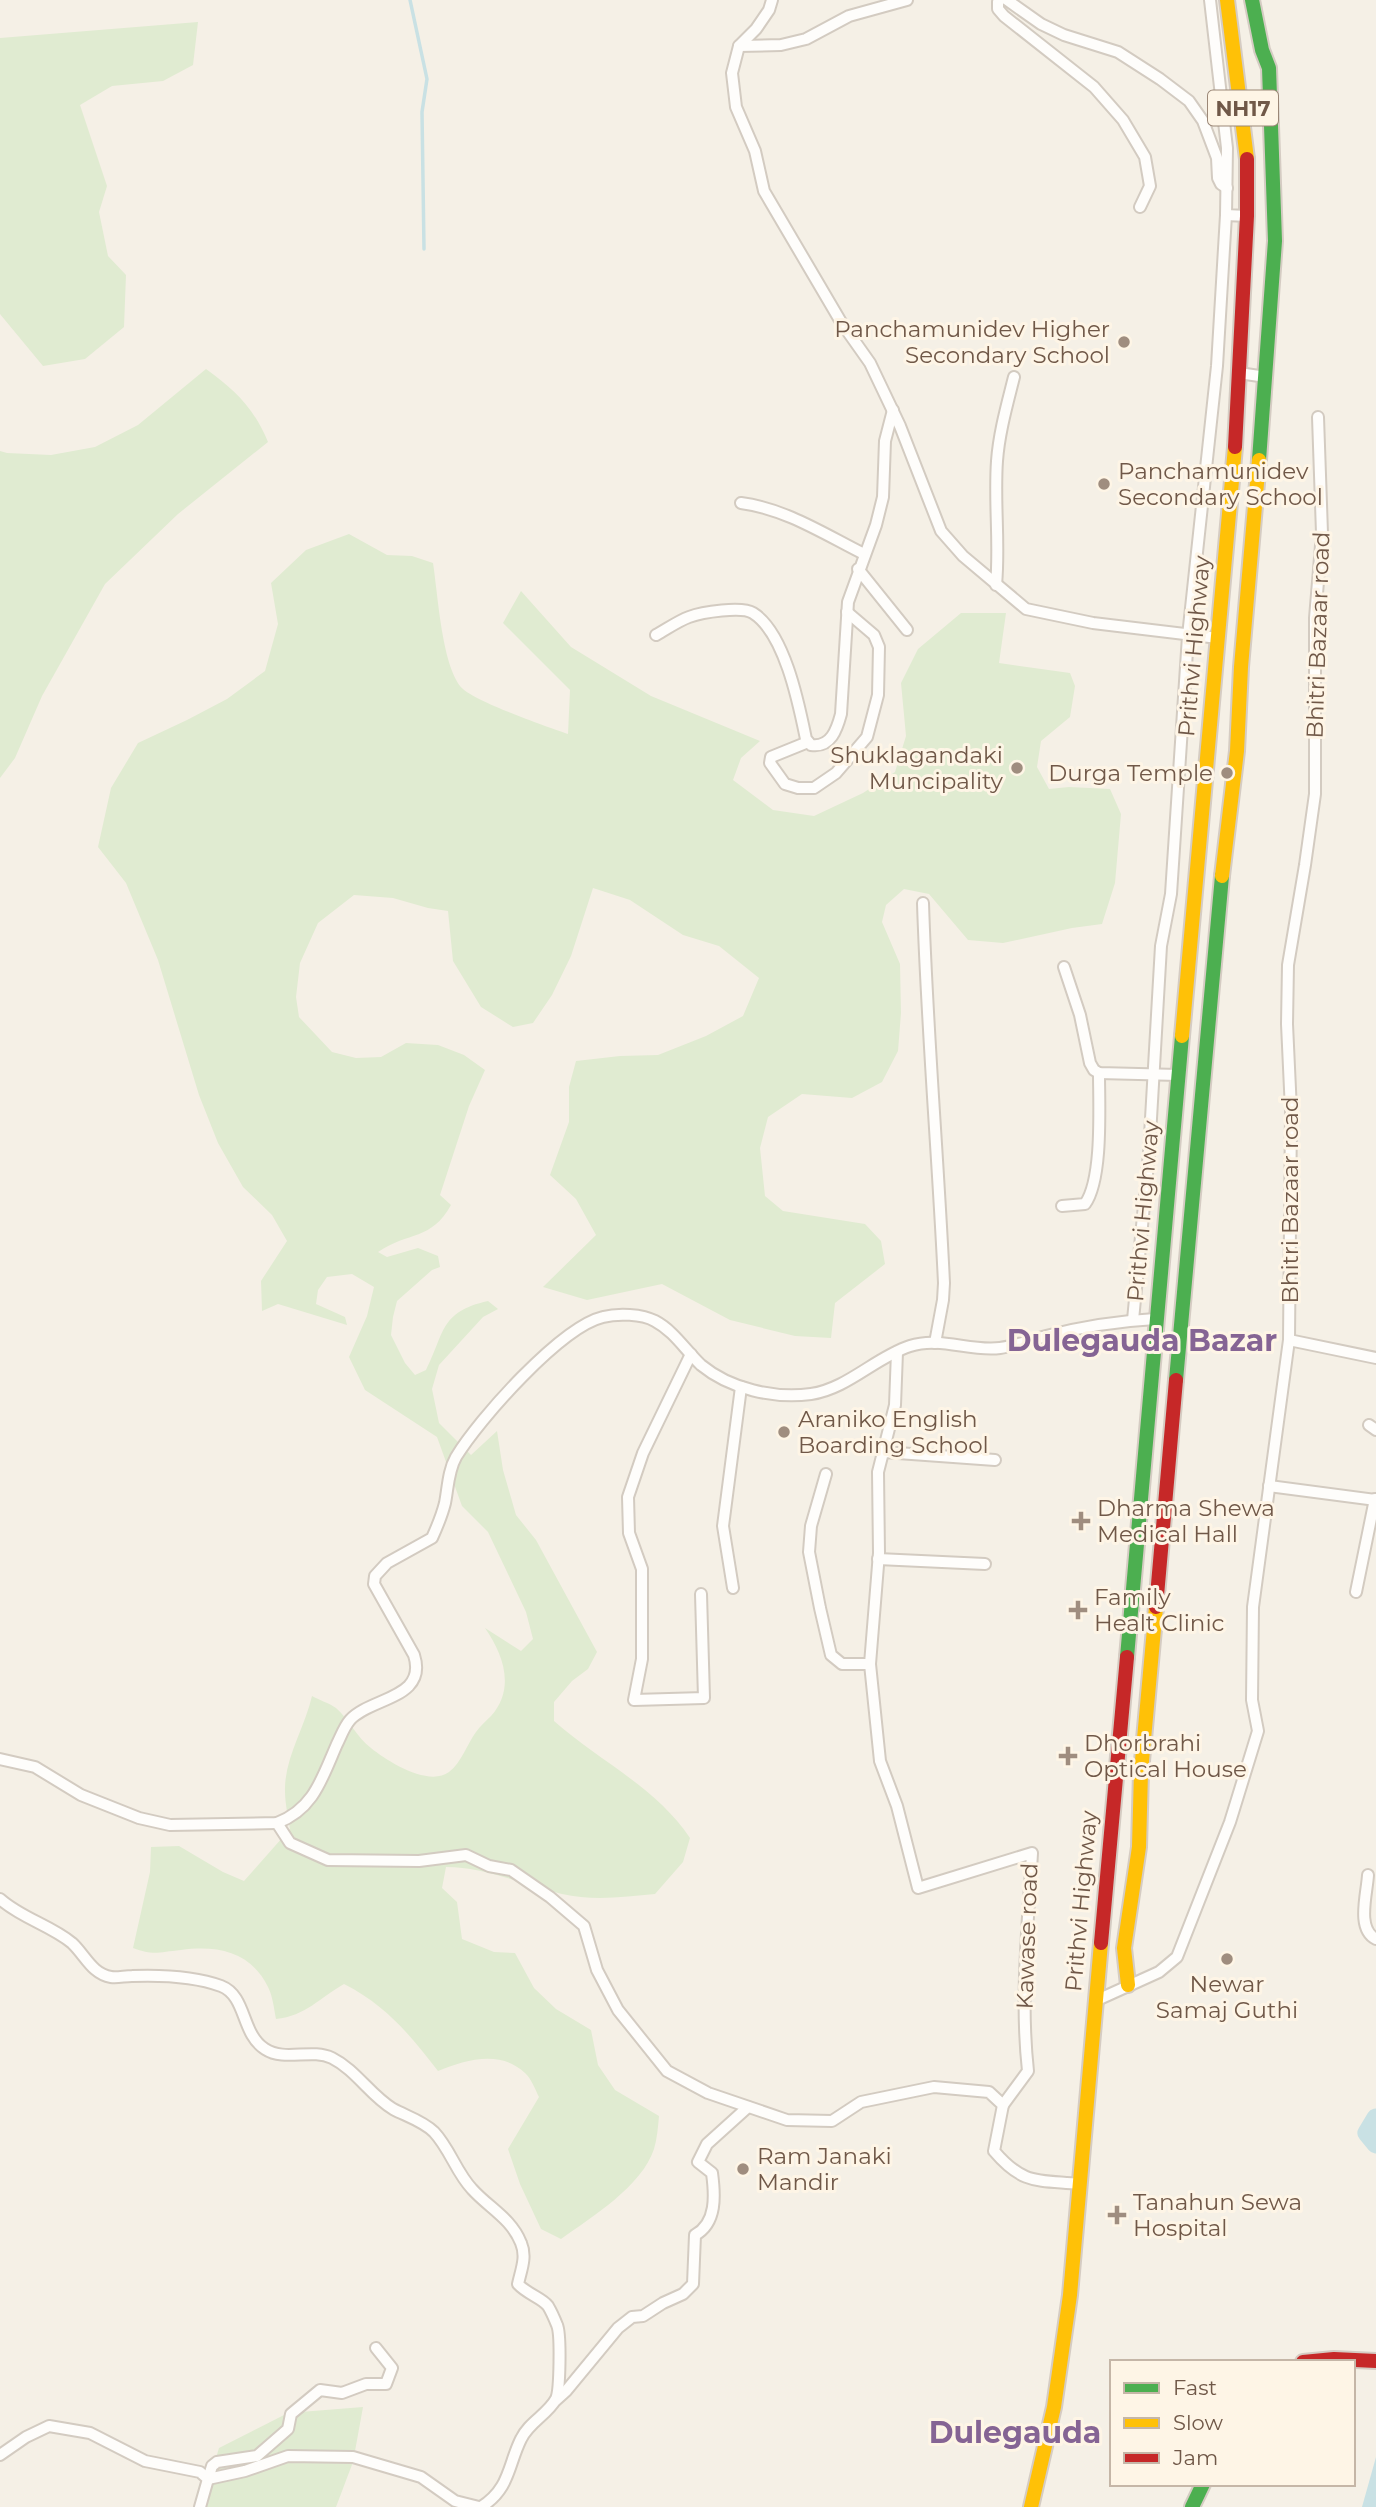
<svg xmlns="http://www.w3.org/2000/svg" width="1376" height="2507" font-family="Montserrat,sans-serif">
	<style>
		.green { fill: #e0ebd1 }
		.water { fill: #c9e1e4 }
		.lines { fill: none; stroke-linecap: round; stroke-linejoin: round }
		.stream { stroke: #c9e1e4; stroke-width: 3.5 }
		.river { stroke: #c9e1e4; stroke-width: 19 }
		.street-casing { stroke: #d3cbc1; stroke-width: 14 }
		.fast-casing { stroke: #d5ccc3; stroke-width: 18 }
		.slow-casing { stroke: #d5ccc3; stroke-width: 18 }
		.jam-casing { stroke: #d5ccc3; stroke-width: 18 }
		.street { stroke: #fefdfb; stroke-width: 10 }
		.fast { stroke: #4caf50; stroke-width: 14 }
		.slow { stroke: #ffc107; stroke-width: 14 }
		.jam { stroke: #c62828; stroke-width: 14 }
		.poi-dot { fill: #9f8d7f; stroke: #fef5e6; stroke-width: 2.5 }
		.labels { text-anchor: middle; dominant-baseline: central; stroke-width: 6; stroke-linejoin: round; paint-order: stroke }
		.shield { fill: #fef5e6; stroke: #9b8777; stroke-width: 2 }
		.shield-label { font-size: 21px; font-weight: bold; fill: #705848 }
		.poi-label { font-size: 23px; fill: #705848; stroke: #fef5e6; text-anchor: start }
		.street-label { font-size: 23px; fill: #705848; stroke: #fef5e6 }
		.district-label { font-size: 30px; font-weight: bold; fill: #856494; stroke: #fef5e6 }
	</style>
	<rect width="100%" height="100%" fill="#f5f0e6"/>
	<g class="green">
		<path d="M198,22l-5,43 -30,16 -51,5 -32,19 27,81 -8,26 9,44 18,19 -2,52 -39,32 -42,7 -43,-52v-276z"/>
		<path d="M206,369c29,21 48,39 62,73l-90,72 -73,70 -63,112 -27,62 -15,20v-327l7,2 44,2 44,-8 43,-22z"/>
		<path d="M349,534l38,21 25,1 21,7c5,31 9,106 30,126 14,13 84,38 105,45l2,-44 -67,-67 18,-32 50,56 80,49 109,45 -19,17 -8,22 40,30 41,6 49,-23 32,-21 11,-36 -5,-53 17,-34 43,-36h45l-7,50 71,10 5,13 -5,31 -29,24 -4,26 12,22 20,-2 41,2 11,25 -6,69 -13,41 -30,4 -69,15 -35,-3 -39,-46 -25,-5 -18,16 -4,17 18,42 1,49 -3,38 -16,31 -30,16 -50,-4 -34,23 -8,31 5,48 18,15 82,13 16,17 4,23 -50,39 -4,35 -36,-2 -65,-16 -68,-36 -75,16 -44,-13 53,-52 -20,-36 -26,-24 19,-53v-35l7,-26 44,-5 38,-1 48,-19 37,-20 16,-38 -40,-32 -36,-11 -53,-35 -37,-12 -22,68 -19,39 -19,28 -20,4 -32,-20 -28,-46 -5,-50 -20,-3 -35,-10 -39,-3 -36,28 -18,40 -4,34 3,20 33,35 24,6 25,-1 25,-14 32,2 26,10 21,15 -16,36 -29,89 11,10c-20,36 -42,26 -73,47l9,5 31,-9 20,8 2,11 -8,3 -35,31 -4,16 -2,18 14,28 10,12 11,-5c19,-37 13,-58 62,-69l10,8 -15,8 -44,48 -7,24 7,34 32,32 26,-24 6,39 13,45 20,25 61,112 -9,17 -16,12 -18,21v19c44,39 103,67 136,117l-7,24 -28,32c-30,3 -63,7 -93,0 -39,-9 -76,-27 -116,-27l-4,21 15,14 5,37 32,13 21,1 19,35 22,21 35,21 7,35 17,25 44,26c-1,11 -2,23 -5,33 -12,37 -62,68 -93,90l-20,-10 -21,-45 -12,-35 31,-52c-4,-8 -8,-19 -14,-24 -25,-24 -60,-13 -87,-2 -29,-37 -51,-65 -94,-87 -25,14 -38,32 -68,35 -2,-10 -3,-22 -8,-32 -17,-35 -50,-42 -87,-37 -22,2 -27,6 -48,-2l17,-76 1,-25 28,-1 44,26 21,9 46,-52c-2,-13 -5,-26 -5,-38 -1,-32 20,-64 27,-95 7,4 17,7 24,12 13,11 21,30 35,40 17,14 58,39 78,24 13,-10 18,-28 27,-40 4,-6 10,-11 15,-16 25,-28 12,-62 -6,-88l36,23 12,-12 -7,-27 -38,-80 -26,-26 -25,-69 -72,-47 -16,-33 18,-41 7,-29 -22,-13 -25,3 -9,13 -2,14 29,13 2,8 -69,-21 -16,7 -1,-30 26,-40 -15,-26 -29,-28 -25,-44 -19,-48 -41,-135 -32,-77 -28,-36 13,-59 27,-45 49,-23 40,-21 38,-28 13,-47 -7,-41 35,-33z"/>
		<path d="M363,2407l-10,55 -17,45h-135l18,-59 69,-35z"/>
	</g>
	<path class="water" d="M1376,2457v50h-14z"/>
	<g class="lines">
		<path class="stream" d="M410,0l17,79 -5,33 2,137"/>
		<path class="river" d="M1376,2118l-9,15 9,11"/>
		<defs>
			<g id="street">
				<path d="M772,0l-3,10 -13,19 -17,17 -7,27 4,34 19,44 9,40 77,131 29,41 30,63 41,105 22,25 63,53 67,14 125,15"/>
				<path d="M1000,0l-2,2v7l6,7 90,71 29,33 22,37 5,29 -10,21"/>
				<path d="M1007,0l34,24 23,11 54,17 42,27 29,22 14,20 14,37 1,20 3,6 6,4"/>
				<path d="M1210,0l17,148 -1,67 21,1"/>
				<path d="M739,46l42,-1 25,-6 43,-23 58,-16"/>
				<path d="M1239,373l27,4"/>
				<path d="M741,503c45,6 83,31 123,51"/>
				<path d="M858,569l49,61"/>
				<path d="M996,585c4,-41 -2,-82 1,-124 2,-28 10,-56 17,-84"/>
				<path d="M656,635c11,-6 22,-14 33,-18 13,-5 53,-11 64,-4 32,20 46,92 53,126l5,6c20,3 26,-16 30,-31l7,-112 28,-77 7,-28 2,-56 8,-31"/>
				<path d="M808,742l-37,15 -1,6 15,21 13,4h16l22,-15 31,-36 11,-42 1,-48 -5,-12 -27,-23"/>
				<path d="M923,903c4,127 15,253 21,380l-1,17 -8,43"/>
				<path d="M1064,967l16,48 10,48 4,7 5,3 79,2"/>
				<path d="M1062,1206l23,-2c18,-25 14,-98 14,-131"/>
				<path d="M1133,1320l16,-167 12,-207 10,-52 17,-258 29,-270 9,-151"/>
				<path d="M1289,1340l87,18"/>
				<path d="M897,1352l-2,53 -17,67 1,81 -9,111 10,97 17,45 21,82 114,-35c-4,72 -12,146 -4,218l-25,34"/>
				<path d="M691,1354l-48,99 -15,44 1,36 13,36v90l-8,41 70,-2 -3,-104"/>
				<path d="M1369,1425l7,5"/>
				<path d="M884,1452l111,8"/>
				<path d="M826,1474l-15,52 -2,26 11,56 11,47 11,9h28"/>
				<path d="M1269,1486l107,14"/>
				<path d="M878,1559l107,5"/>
				<path d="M733,1588l-10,-62 18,-139"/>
				<path d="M1356,1592l19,-93"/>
				<path d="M0,1759l35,8 46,28 58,23 31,7 107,-2c37,-14 45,-45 60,-79 4,-8 7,-17 13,-24 21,-23 78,-21 64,-65l-40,-71 1,-8 12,-13 45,-25c5,-11 10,-23 13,-35 3,-15 3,-32 11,-46 23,-38 105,-130 147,-140 15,-4 39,-3 52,4 19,10 31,30 46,44 29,24 73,34 110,29 36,-5 65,-37 99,-48 30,-10 60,6 90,2 15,-2 31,-8 46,-12 35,-9 73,-15 109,-17"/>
				<path d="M277,1823l13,20 38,17 91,1 47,-6 23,11 22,4 39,27 34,29 13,44 21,40 49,61 41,22 79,27 45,1 29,-19 73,-15 55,5 14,13 -9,46c29,34 43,29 85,33"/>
				<path d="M1368,1875c-1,19 -12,54 8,64"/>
				<path d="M0,1899c21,19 50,26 72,44 13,12 20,31 39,34 6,1 14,-1 21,-1 28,-1 62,0 89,10 26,10 20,48 44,63 20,13 46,-1 67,9 24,12 38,37 61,51 13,7 30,12 41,23 16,17 22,40 38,57 17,19 39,29 49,54 6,14 0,27 -3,41 9,10 24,14 30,22 3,5 7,14 9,19 4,9 3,66 -1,74 -9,16 -27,23 -35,40 -13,26 -11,50 -40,68"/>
				<path d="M1095,2001l64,-29 18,-15 53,-135 28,-91 -6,-31 1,-93 36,-267 2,-229 -4,-87 1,-59 17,-100 10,-71v-176l7,-85 -4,-116"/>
				<path d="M376,2348l16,20 -6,16h-20l-24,9 -22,-3 -29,24 -3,15 -31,27 -40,6 -5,4 -4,13 37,-8 43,-15 65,1 68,20 34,24 24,6"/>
				<path d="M556,2400l10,-9 52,-63 14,-11 11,-1 20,-13 20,-9 10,-10 2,-49c22,-12 20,-40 17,-62l-14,-11 9,-18 41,-37"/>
				<path d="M0,2455l26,-18 23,-11 41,7 55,28 55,11 8,7 -8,28"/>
			</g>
			<g id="fast">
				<path d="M1252,0l10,50 7,18 6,173 -16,219"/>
				<path d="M1176,1380l46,-504"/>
				<path d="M1127,1657l55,-621"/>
				<path d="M1192,2507l11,-23"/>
			</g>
			<g id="slow">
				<path d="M1227,0l20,159"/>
				<path d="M1222,876l15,-125 4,-84 18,-207"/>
				<path d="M1182,1036l53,-589"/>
				<path d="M1128,1985l-4,-37 15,-101 2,-75 15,-165"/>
				<path d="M1031,2507l23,-100 16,-112 31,-352"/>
			</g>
			<g id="jam">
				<path d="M1235,447l12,-231v-57"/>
				<path d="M1156,1607l20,-227"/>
				<path d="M1101,1943l26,-286"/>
				<path d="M1303,2362l31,-3 42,2"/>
			</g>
		</defs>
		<use href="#street" class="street-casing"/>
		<use href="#fast" class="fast-casing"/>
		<use href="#slow" class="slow-casing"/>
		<use href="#jam" class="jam-casing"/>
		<use href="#street" class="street"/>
		<use href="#fast" class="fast"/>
		<use href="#slow" class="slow"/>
		<use href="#jam" class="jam"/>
	</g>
	<g class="poi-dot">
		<circle cx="1124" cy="342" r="7"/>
		<circle cx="1104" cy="484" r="7"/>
		<circle cx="1017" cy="768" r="7"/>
		<circle cx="1227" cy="773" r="7"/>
		<circle cx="784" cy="1432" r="7"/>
		<path d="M1077.5 1510.5h7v7h7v7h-7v7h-7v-7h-7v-7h7z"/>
		<path d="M1074.5 1599.5h7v7h7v7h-7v7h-7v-7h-7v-7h7z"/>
		<path d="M1064.5 1745.5h7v7h7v7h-7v7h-7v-7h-7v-7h7z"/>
		<circle cx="1227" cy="1959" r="7"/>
		<circle cx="743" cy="2169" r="7"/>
		<path d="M1113.5 2204.5h7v7h7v7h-7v7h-7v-7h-7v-7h7z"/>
	</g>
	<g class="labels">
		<rect class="shield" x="1208" y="90.5" width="70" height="35" rx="5"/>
		<g class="shield-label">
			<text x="1243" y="108">NH17</text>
		</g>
		<g class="poi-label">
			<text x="1110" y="329" text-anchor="end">Panchamunidev Higher<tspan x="1110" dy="26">Secondary School</tspan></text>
			<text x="1118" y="471">Panchamunidev<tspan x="1118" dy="26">Secondary School</tspan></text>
			<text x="1003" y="755" text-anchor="end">Shuklagandaki<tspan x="1003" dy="26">Muncipality</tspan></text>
			<text x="1213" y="773" text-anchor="end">Durga Temple</text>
			<text x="798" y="1419">Araniko English<tspan x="798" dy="26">Boarding School</tspan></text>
			<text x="1097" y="1508">Dharma Shewa<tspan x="1097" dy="26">Medical Hall</tspan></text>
			<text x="1094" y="1597">Family<tspan x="1094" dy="26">Healt Clinic</tspan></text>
			<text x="1084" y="1743">Dhorbrahi<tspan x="1084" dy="26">Optical House</tspan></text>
			<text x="1227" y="1984" text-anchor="middle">Newar<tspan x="1227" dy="26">Samaj Guthi</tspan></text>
			<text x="757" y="2156">Ram Janaki<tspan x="757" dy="26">Mandir</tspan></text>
			<text x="1133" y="2202">Tanahun Sewa<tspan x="1133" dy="26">Hospital</tspan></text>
		</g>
		<g class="street-label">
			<text transform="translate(1318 635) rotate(-88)">Bhitri Bazaar road</text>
			<text transform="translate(1194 646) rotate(-85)">Prithvi Highway</text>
			<text transform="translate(1290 1200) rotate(-90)">Bhitri Bazaar road</text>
			<text transform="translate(1143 1211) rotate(-85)">Prithvi Highway</text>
			<text transform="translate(1081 1901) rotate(-85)">Prithvi Highway</text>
			<text transform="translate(1027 1936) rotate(-88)">Kawase road</text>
		</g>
		<g class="district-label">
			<text x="1142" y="1340">Dulegauda Bazar</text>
			<text x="1015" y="2432">Dulegauda</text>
		</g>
	</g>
	<rect x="1110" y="2360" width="245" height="126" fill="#fef5e6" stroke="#c5b6a7" stroke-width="2"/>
	<rect x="1124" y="2383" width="35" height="10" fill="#4caf50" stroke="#c5b6a7" stroke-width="2"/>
	<text x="1173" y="2395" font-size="21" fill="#705848">Fast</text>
	<rect x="1124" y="2418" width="35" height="10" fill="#ffc107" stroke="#c5b6a7" stroke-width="2"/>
	<text x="1173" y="2430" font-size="21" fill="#705848">Slow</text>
	<rect x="1124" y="2453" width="35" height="10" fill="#c62828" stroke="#c5b6a7" stroke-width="2"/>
	<text x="1173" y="2465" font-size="21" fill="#705848">Jam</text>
</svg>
